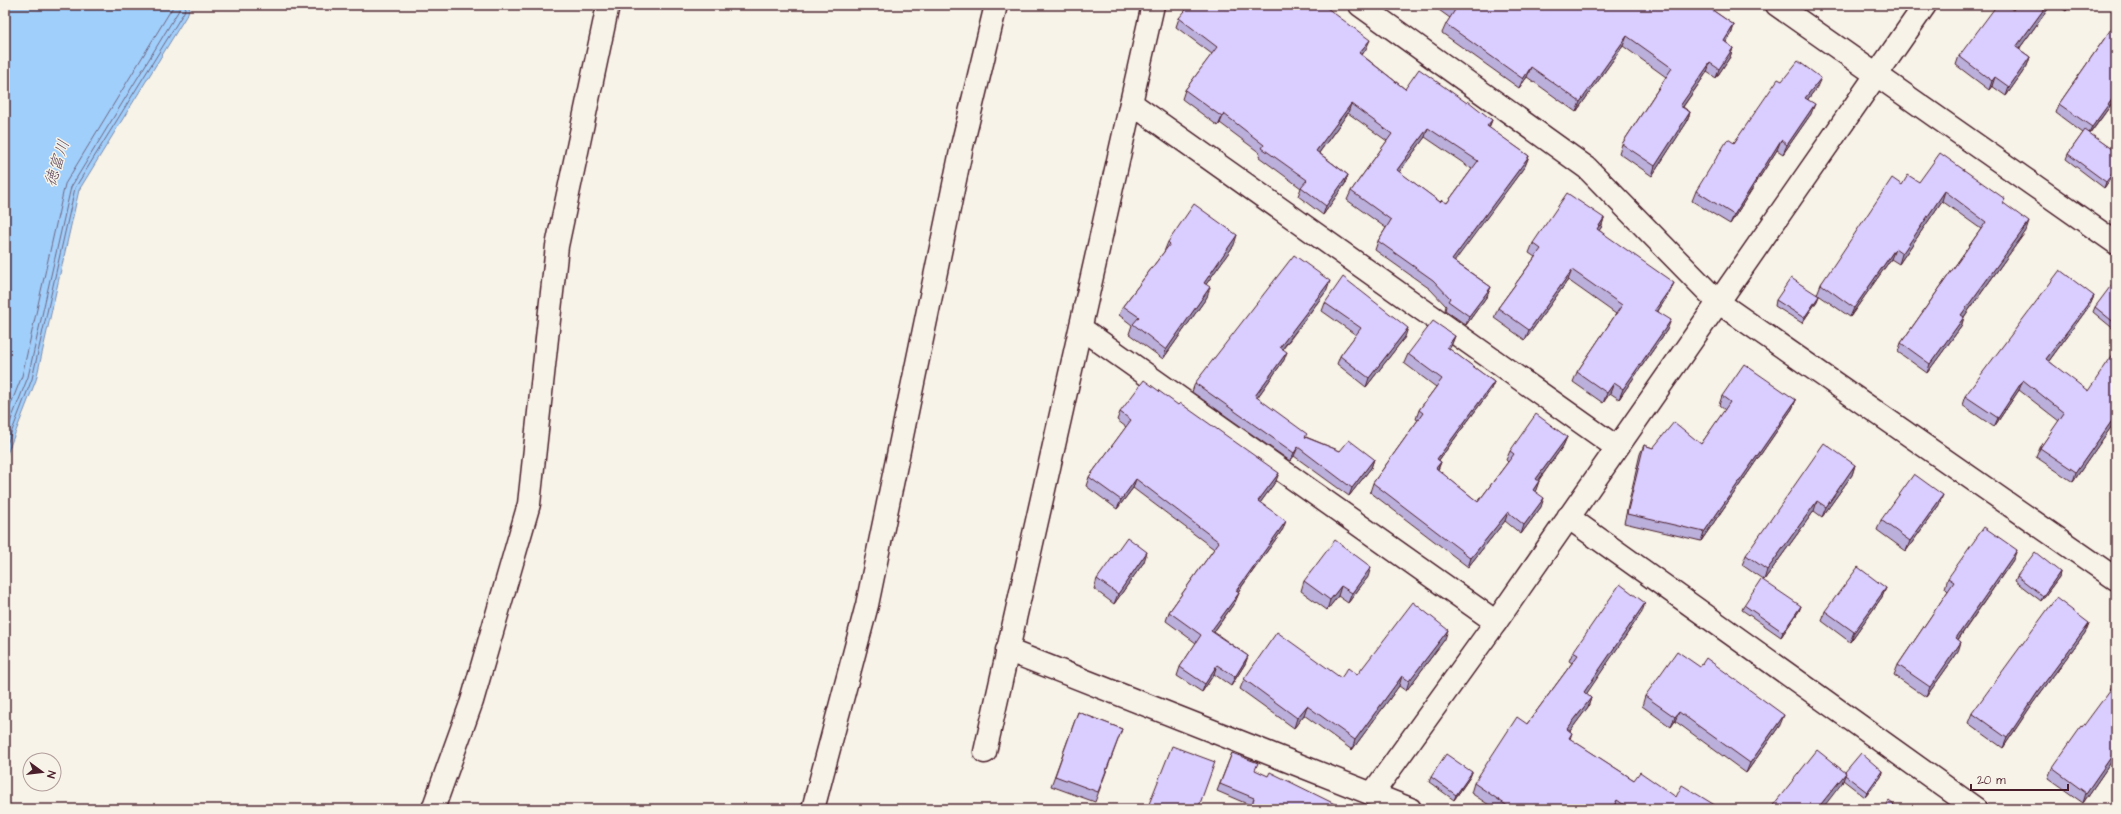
<svg xmlns="http://www.w3.org/2000/svg" width="2121" height="814" font-family="'Architects Daughter','Klee One',sans-serif">
	<style>
		.water { fill: #a1cffc; stroke: #7e89a8 }
		.lines { fill: none; stroke-linecap: round; stroke-linejoin: round }
		.shore { stroke: #6d657f; stroke-width: 1 }
		.minor-casing { stroke: #4a1f2b; stroke-width: 25 }
		.minor { stroke: #f7f3e8; stroke-width: 22 }
		.wall { fill: #bbb0db; stroke: #4a1f2b; fill-rule: evenodd }
		.shaded-wall { fill: #9990b2; stroke: #4a1f2b }
		.building { fill: #dacdff; stroke: #4a1f2b; fill-rule: evenodd }
		.labels { text-anchor: middle; dominant-baseline: central; stroke-width: 3; stroke-linejoin: round; paint-order: stroke }
		.water-label { font-size: 16px; font-style: italic; fill: #604b5f; stroke: #f7f3e8 }
	</style>
	<rect width="100%" height="100%" fill="#f7f3e8"/>
	<filter id="ink" filterUnits="userSpaceOnUse"><feTurbulence type="fractalNoise" baseFrequency=".025" numOctaves="2"/><feDisplacementMap in="SourceGraphic" scale="8" xChannelSelector="R" yChannelSelector="G"/><feConvolveMatrix kernelMatrix="1 2 1 2 8 2 1 2 1" color-interpolation-filters="sRGB"/></filter>
	<g filter="url(#ink)">
		<path class="water" d="M8,5h182l-2,8 -109,177 -43,190 -31,79v-447z"/>
		<g class="lines">
			<g class="shore">
				<path d="M5,419l17,-43 43,-192 109,-179"/>
				<path d="M5,435l23,-58 43,-190 108,-177 2,-5"/>
				<path d="M5,449l27,-70 43,-191 109,-176 2,-7"/>
			</g>
			<defs>
				<g id="minor">
					<path d="M1360,5l227,163 131,134 398,277"/>
					<path d="M1777,5l339,238"/>
					<path d="M1131,103l485,344"/>
					<path d="M1082,329l414,293"/>
					<path d="M1568,517l408,292"/>
					<path d="M1007,650l403,159"/>
					<path d="M985,752l168,-747"/>
					<path d="M1372,794l124,-172 429,-617"/>
					<path d="M433,809l39,-108 57,-197 28,-258 51,-241"/>
					<path d="M813,809l54,-204 95,-459 34,-141"/>
				</g>
			</defs>
			<use href="#minor" class="minor-casing"/>
			<use href="#minor" class="minor"/>
		</g>
		<g class="wall">
			<path d="M1432,5h273l29,20 -3,10 -5,7 7,6 -3,9 -14,21 -9,-6 -24,35 7,5 -3,10 -35,54 -33,-23 3,-9 44,-67 -43,-31 -47,66 -49,-35 -8,11 -77,-55 4,-9 4,-6z"/>
			<path d="M2017,5h34l-32,44 11,8 -3,9 -21,30 -14,-10 -3,4 -33,-25 3,-9 54,-46z"/>
			<path d="M2057,5h13l-4,6z"/>
			<path d="M1236,10l130,39 -4,6 43,34 62,14 25,17 -3,8 40,28 -4,10 -71,95 37,26 -4,9 -21,29 -21,-15 1,-4 -16,-17 -55,-39 3,-9 8,-13 -39,-28 4,-9 36,-50 -39,-28 -29,40 29,22 -3,9 -22,31 -25,-19 3,-8 -42,-31 1,-4 -40,-30 -2,3 -36,-27 3,-9 27,-36 -36,-27 3,-9zM1425,137l47,32 -25,34 -7,-1 -41,-30z"/>
			<path d="M2116,22v76l-26,36 26,18v19l-12,17 -38,-29 2,-5 15,-21 -27,-20 3,-9z"/>
			<path d="M1782,81l35,6 -9,12 3,15 -28,40 -6,-4 -47,74 -38,-23 4,-10z"/>
			<path d="M1919,182l86,17 -2,4 23,28 -62,86 -3,10 -34,46 -29,-21 3,-9 80,-114 -39,-28 -43,63 -8,-5 -41,58 -33,-23 4,-10 81,-99z"/>
			<path d="M1604,218l-3,10 -2,2 71,62 -12,19 9,19 -48,69 -9,-6 -7,10 -30,-21 4,-10 39,-58 -48,-34 -43,60 -31,-22 4,-10 37,-51 -6,-4 4,-10z"/>
			<path d="M1168,242l66,3 -28,39 1,13 -44,62 -34,-25 3,-9 -13,-10 4,-9 41,-54z"/>
			<path d="M2116,285v46l-23,-19 2,-5z"/>
			<path d="M1327,290l-44,59 1,11 -27,38 49,39 34,14 34,8 -3,9 -22,28 -55,-40 -4,5 -98,-69 3,-9z"/>
			<path d="M1819,296l-2,5 -15,22 -27,-17 1,-6z"/>
			<path d="M2094,296l-4,9 -41,56 67,59 -43,62 -37,-25 4,-9 19,-27 -40,-31 -25,37 -32,-22 3,-9z"/>
			<path d="M1325,303l80,34 -39,50 -29,-23 3,-8 16,-21 -34,-24z"/>
			<path d="M1455,336l-4,10 -2,3 45,33 -4,9 -51,69 2,2 -3,8 40,32 30,-40 -2,-2 4,-9 57,-14 -4,9 -24,34v1l-4,10 6,16 -20,27 -16,-13 -37,46 -98,-75 3,-9 45,-63 -2,-1 3,-9 17,-23 -32,-24 4,-9z"/>
			<path d="M1722,396l74,4 -4,9 -91,132 -77,-18 16,-69 4,-9 9,3 48,-4 24,-34 -6,-5z"/>
			<path d="M1120,412l156,69 -16,22 23,26 -45,63 1,1 -4,9 -21,30 34,24 -3,8 -14,22 -17,-12 -12,18 -25,-16 3,-9 16,-24 -30,-22 3,-9 45,-63 -81,-61 -16,21 -31,-23 3,-9 37,-50 -9,-7z"/>
			<path d="M1855,465l-3,10 -30,42 -8,-6 -50,69 -22,-15 4,-10z"/>
			<path d="M1939,505l-33,46 -29,-21 4,-10z"/>
			<path d="M2116,517v10l-3,-2z"/>
			<path d="M2013,560l-55,80v12l-32,45 -32,-22 4,-10 50,-74 -3,-3 3,-10z"/>
			<path d="M1144,562l-30,42 -20,-15 3,-10z"/>
			<path d="M2060,572l-1,5 -18,24 -26,-20 2,-5z"/>
			<path d="M1368,577l-20,26 -10,-7 -11,14 -26,-19 3,-10z"/>
			<path d="M1886,588l-4,9 -32,45 -28,-21 3,-10z"/>
			<path d="M1744,605l57,1 -2,5 -18,26 -39,-27z"/>
			<path d="M1642,612l-56,82 5,4 -3,9 -18,24 2,2 -2,6 64,41 42,17 42,12h-223l-24,-16 3,-10 53,-59 45,-61 -3,-2 4,-9z"/>
			<path d="M2089,623l-4,10 -52,70 -30,45 -35,-25 4,-10z"/>
			<path d="M1445,639l-39,52 -7,-5 -47,64 -48,-35 -10,13 -54,-39 4,-10 97,-1 16,-3z"/>
			<path d="M1645,696l135,29 -34,48 -71,-52 -4,6 -29,-21z"/>
			<path d="M1078,712l44,17 -27,73 -44,-16z"/>
			<path d="M1232,753l23,18 90,38 -93,-3 -35,-15z"/>
			<path d="M2116,755l-33,48 -35,-25 4,-10z"/>
			<path d="M1882,771l-1,6 -16,20 -22,-17 -1,3 3,-11z"/>
			<path d="M1472,772l-2,5 -16,23 -25,-18 2,-5z"/>
		</g>
		<g class="shaded-wall">
			<path d="M2047,5h4l-38,52 3,-10z"/>
			<path d="M2068,5h2l-4,6z"/>
			<path d="M1734,25l-3,10 -11,15 4,-9z"/>
			<path d="M1627,36l-4,10 -47,66 4,-10z"/>
			<path d="M1370,40l-4,9 -10,13 3,-9z"/>
			<path d="M1733,48l-3,9 -14,21 3,-9z"/>
			<path d="M2030,57l-3,9 -21,30 3,-9z"/>
			<path d="M1710,63l-3,9 -30,43 3,-9z"/>
			<path d="M1531,67l-4,10 -8,11 4,-9z"/>
			<path d="M1995,77l-3,9 -3,4 3,-9z"/>
			<path d="M1821,78l-4,9 -15,20 3,-9z"/>
			<path d="M2116,94v4l-28,38 4,-9z"/>
			<path d="M1351,104l-3,9 -35,48 3,-10z"/>
			<path d="M1815,104l-4,10 -28,40 4,-9z"/>
			<path d="M1690,112l-3,10 -35,54 3,-10z"/>
			<path d="M1224,114l-4,9 -2,3 4,-9z"/>
			<path d="M1492,120l-4,9 -1,-3z"/>
			<path d="M1428,128l-3,9 -31,42 3,-9z"/>
			<path d="M1781,140l-4,10 -47,74 4,-9z"/>
			<path d="M1529,156l-4,10 -76,103 3,-9z"/>
			<path d="M2116,169v2l-12,17 2,-6z"/>
			<path d="M1348,175l-3,9 -22,31 3,-9z"/>
			<path d="M1945,191l-3,10 -43,63 3,-10z"/>
			<path d="M1604,218l-3,10 -8,11 4,-10z"/>
			<path d="M2029,222l-3,9 -68,94 3,-10z"/>
			<path d="M1237,235l-3,10 -34,48 4,-10z"/>
			<path d="M1895,249l-4,10 -41,58 4,-9z"/>
			<path d="M1572,270l-4,10 -43,60 4,-10z"/>
			<path d="M1330,281l-3,9 -50,66 3,-9z"/>
			<path d="M1674,283l-4,9 -18,28 3,-10z"/>
			<path d="M1210,287l-3,10 -44,62 3,-9z"/>
			<path d="M1491,287l-4,9 -21,29 3,-9z"/>
			<path d="M1819,296l-2,5 -15,22 2,-5z"/>
			<path d="M2094,296l-4,9 -47,64 3,-10z"/>
			<path d="M1964,317l-3,10 -34,46 3,-9z"/>
			<path d="M1671,320l-4,10 -48,69 4,-10z"/>
			<path d="M1408,328l-3,9 -39,50 3,-9z"/>
			<path d="M1455,336l-4,10 -7,10 3,-9z"/>
			<path d="M1287,352l-3,8 -32,45 3,-9z"/>
			<path d="M2023,380l-4,10 -25,37 4,-9z"/>
			<path d="M1494,382l-4,9 -57,77 4,-9z"/>
			<path d="M1614,383l-4,10 -7,10 4,-10z"/>
			<path d="M1796,400l-4,9 -91,132 3,-9z"/>
			<path d="M2116,415v5l-43,62 3,-10z"/>
			<path d="M1567,437l-4,9 -30,42 3,-9z"/>
			<path d="M1298,447l-4,9 -4,5 4,-8z"/>
			<path d="M1374,459l-3,9 -22,28 3,-8z"/>
			<path d="M1441,462l-4,9 -1,-3z"/>
			<path d="M1855,465l-3,10 -30,42 4,-10z"/>
			<path d="M1279,473l-3,8 -21,29 3,-9z"/>
			<path d="M1136,479l-3,9 -16,21 4,-9z"/>
			<path d="M1539,481l-3,9 -6,9 3,-9z"/>
			<path d="M1943,495l-4,10 -33,46 4,-10z"/>
			<path d="M1544,498l-3,9 -20,27 3,-9z"/>
			<path d="M1817,501l-3,10 -50,69 3,-10z"/>
			<path d="M1508,512l-3,9 -37,46 3,-9z"/>
			<path d="M1286,521l-3,8 -51,71 4,-9z"/>
			<path d="M2017,550l-4,10 -61,88 4,-10z"/>
			<path d="M1147,552l-3,10 -30,42 4,-10z"/>
			<path d="M1371,567l-3,10 -20,26 4,-10z"/>
			<path d="M2060,572l-1,5 -18,24 2,-5z"/>
			<path d="M1341,586l-3,10 -11,14 3,-10z"/>
			<path d="M1886,588l-4,9 -32,45 4,-10z"/>
			<path d="M1239,593l-4,9 -27,38 3,-9z"/>
			<path d="M1645,603l-3,9 -61,90 3,-10z"/>
			<path d="M1801,606l-2,5 -18,26 2,-5z"/>
			<path d="M2089,623l-4,10 -52,70 -30,45 4,-10 30,-45z"/>
			<path d="M1448,630l-3,9 -39,52 3,-10z"/>
			<path d="M1961,642l-3,10 -32,45 4,-10z"/>
			<path d="M1248,656l-3,8 -14,22 4,-9z"/>
			<path d="M1217,665l-3,9 -12,18 3,-8z"/>
			<path d="M1402,676l-3,10 -47,64 3,-10z"/>
			<path d="M1591,698l-3,9 -24,32 3,-10z"/>
			<path d="M1307,706l-3,9 -10,13 3,-10z"/>
			<path d="M1679,712l-4,9 -4,6 4,-10z"/>
			<path d="M1784,715l-4,10 -34,48 4,-10z"/>
			<path d="M2116,750v5l-33,48 3,-10z"/>
			<path d="M1882,771l-1,6 -16,20 2,-5z"/>
			<path d="M1472,772l-2,5 -16,23 2,-5z"/>
			<path d="M1846,773l-4,10 -20,26h-5z"/>
			<path d="M1617,800l-3,9h-2z"/>
		</g>
		<g class="building">
			<path d="M1190,5h39l7,5 3,-5h84l47,35 -11,13 46,36 14,-20 48,34 1,-2 24,19 -5,6 42,30 -77,104 39,27 -22,29 -21,-15 2,-3 -17,-18 -55,-39 13,-21 -40,-29 41,-57 -41,-30 -35,47 32,24 -22,31 -25,-19 6,-7 -45,-32 2,-3 -40,-31 -2,3 -37,-27 32,-43 -38,-29zM1428,128l50,33 -31,42 -5,-3 -2,2 -43,-32z"/>
			<path d="M1448,5h257l29,20 -10,16 9,7 -14,21 -9,-6 -30,43 10,6 -35,54 -33,-22 50,-76 -45,-32 -47,66 -49,-35 -8,12 -77,-55 9,-14z"/>
			<path d="M1997,5h9l7,5 4,-5h30l-31,42 14,10 -21,30 -14,-10 -3,4 -33,-25z"/>
			<path d="M2116,22v72l-24,33 -33,-23z"/>
			<path d="M1798,61l23,17 -16,20 10,6 -28,41 -6,-5 -47,75 -38,-24 32,-52 6,4 44,-64 4,2z"/>
			<path d="M2085,130l31,22v17l-10,13 -38,-28z"/>
			<path d="M1940,153l65,46 -3,3 27,20 -68,93 3,2 -34,47 -29,-21 85,-121 -41,-31 -43,63 -7,-5 -41,59 -33,-24 71,-106 10,7 6,-10 11,7z"/>
			<path d="M1567,193l37,25 -7,11 77,54 -19,27 16,10 -48,69 -9,-6 -7,10 -30,-21 45,-67 -50,-35 -43,60 -31,-22 43,-59 -8,-6z"/>
			<path d="M1194,204l43,31 -33,48 6,4 -44,63 -33,-26 6,-7 -16,-11 47,-62 -2,-2z"/>
			<path d="M1294,255l36,26 -50,66 7,5 -32,44 52,38 -2,3 35,14 9,-11 25,19 -22,29 -54,-41 -4,6 -99,-70z"/>
			<path d="M2060,270l34,26 -48,63 42,32 28,-41v65l-40,57 -36,-24 24,-35 -41,-33 -25,38 -33,-22z"/>
			<path d="M1343,277l65,51 -39,50 -29,-22 21,-28 -36,-25z"/>
			<path d="M1791,278l28,18 -15,22 -28,-18z"/>
			<path d="M2113,283l3,2v39l-21,-17z"/>
			<path d="M1433,321l22,15 -8,11 47,35 -57,77 4,3 -5,6 42,34 36,-48 -4,-3 26,-37 31,23 -31,42 3,2 -6,9 11,8 -20,27 -16,-13 -37,46 -98,-75 50,-70 -4,-3 23,-31 -34,-25z"/>
			<path d="M1744,364l52,36 -92,132 -77,-18 17,-69 9,3 21,-26 27,22 29,-42 -8,-6z"/>
			<path d="M1144,380l34,25 2,-2 99,70 -21,28 28,20 -50,70 3,2 -28,38 37,25 -13,21 -18,-12 -12,19 -25,-17 21,-32 -32,-23 50,-70 -83,-63 -15,21 -32,-23 42,-57 -11,-8z"/>
			<path d="M1824,443l31,22 -29,42 -9,-6 -50,69 -21,-15z"/>
			<path d="M1914,474l29,21 -33,46 -29,-21z"/>
			<path d="M1984,527l33,23 -61,88 5,4 -31,45 -32,-22 56,-83 -6,-4z"/>
			<path d="M1127,537l20,15 -29,42 -21,-15z"/>
			<path d="M1335,540l36,27 -19,26 -11,-7 -11,14 -26,-19z"/>
			<path d="M2035,552l25,20 -17,24 -26,-20z"/>
			<path d="M1858,567l28,21 -32,44 -29,-21z"/>
			<path d="M1761,579l40,27 -18,26 -39,-27z"/>
			<path d="M1620,584l25,19 -61,89 7,6 -24,31 5,4 -3,5 65,42 6,-8 36,25 6,-12 36,22 -1,2h-87l-13,-9 -5,9h-100l-38,-26 43,-66 10,7 51,-69 -5,-3z"/>
			<path d="M2056,598l33,25 -52,70 -30,45 -35,-25z"/>
			<path d="M1413,602l35,28 -39,51 -7,-5 -47,64 -48,-34 -10,12 -53,-39 33,-47 64,46 7,-10 9,7z"/>
			<path d="M1677,651l23,16 6,-9 78,57 -34,48 -71,-51 -4,5 -30,-21z"/>
			<path d="M2116,682v68l-30,43 -34,-25 29,-41 1,1z"/>
			<path d="M1078,712l44,17 -24,63 -43,-16z"/>
			<path d="M1172,746l43,16 -17,47h-51z"/>
			<path d="M1817,750l29,23 -29,36h-47z"/>
			<path d="M1232,753l26,10 -3,7 13,6 2,-4 75,37h-94l3,-11 -34,-14z"/>
			<path d="M1861,753l21,18 -15,21 -22,-17 1,-2 -1,-1z"/>
			<path d="M1446,754l26,18 -16,23 -25,-18z"/>
			<path d="M1889,801l10,8h-16z"/>
		</g>
	</g>
	<g class="labels">
		<g class="water-label">
			<text transform="translate(57 163) rotate(-72)">徳富川</text>
		</g>
	</g>
	<rect width="2121" height="814" fill="none" stroke="#f7f3e8" stroke-width="20"/>
	<rect x="10" y="10" width="2101" height="794" fill="none" stroke="#4a1f2b" stroke-width="1.5" filter="url(#ink)"/>
	<g transform="translate(42 772) rotate(105)"><circle r="19" fill="#f7f3e8" stroke="#b29e9c"/>
	<path d="M0-3L7 15L0 10L-7 15Z" fill="#4a1f2b"/>
	<text y="-6" font-size="11" font-weight="bold" text-anchor="middle" fill="#4a1f2b">N</text>
	</g>
	<path d="M1971 784v6h97v-6" fill="none" stroke="#4a1f2b" stroke-width="2"/>
	<text x="1977" y="784" font-size="12" fill="#4a1f2b" stroke="#f7f3e8" stroke-width="3" paint-order="stroke">20 m</text>
</svg>
